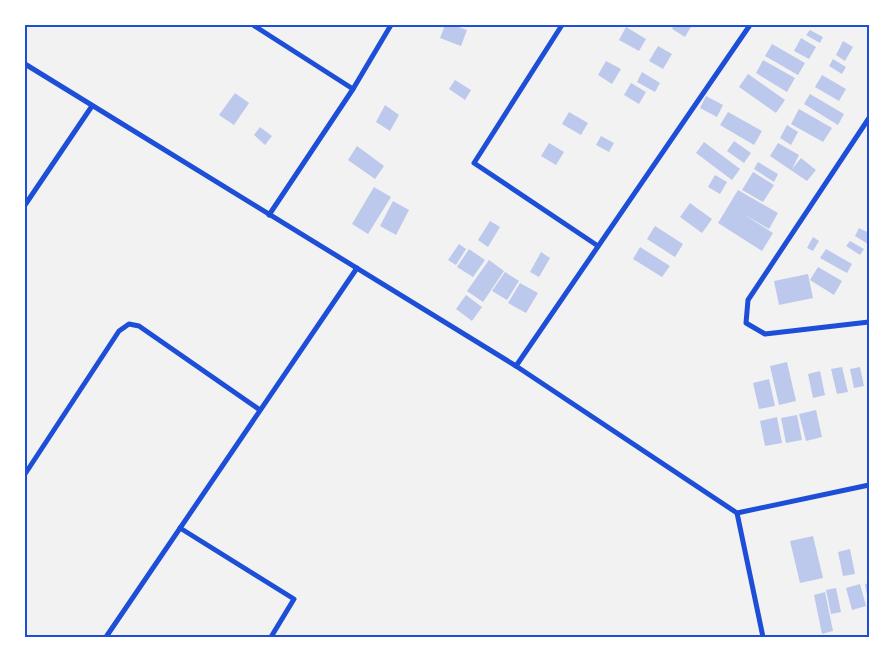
<svg xmlns="http://www.w3.org/2000/svg" width="894" height="662" font-family="Inter,sans-serif">
	<style>
		.building { fill: #bdc9ec }
		.lines { fill: none; stroke-linecap: round; stroke-linejoin: round }
		.minor { stroke: #1d4ed8; stroke-width: 5 }
		.neatline { fill: none; stroke: #1d4ed8; stroke-width: 2 }
	</style>
	<rect width="100%" height="100%" fill="#f2f2f2"/>
	<g class="building">
		<path d="M445,25h8l14,5 -6,16 -21,-8z"/>
		<path d="M674,25h18l-7,12 -13,-8z"/>
		<path d="M626,27l20,12 -7,12 -20,-11z"/>
		<path d="M810,30l13,7 -3,6 -14,-8z"/>
		<path d="M801,38l15,9 -7,12 -15,-8z"/>
		<path d="M843,41l10,6 -8,14 -9,-6z"/>
		<path d="M772,44l33,19 -7,12 -33,-19z"/>
		<path d="M658,46l14,8 -9,15 -14,-8z"/>
		<path d="M833,59l13,8 -4,7 -13,-8z"/>
		<path d="M763,60l32,18 -8,14 -31,-19z"/>
		<path d="M606,61l15,8 -9,15 -14,-9z"/>
		<path d="M642,72l18,11 -5,9 -18,-10z"/>
		<path d="M748,74l37,26 -9,13 -37,-26z"/>
		<path d="M822,75l24,14 -7,12 -24,-14z"/>
		<path d="M455,80l16,10 -6,10 -16,-11z"/>
		<path d="M631,83l15,9 -7,12 -15,-9z"/>
		<path d="M235,93l14,10 -15,22 -15,-10z"/>
		<path d="M810,94l34,20 -6,11 -34,-21z"/>
		<path d="M706,96l17,9 -6,12 -17,-9z"/>
		<path d="M385,105l14,10 -9,16 -14,-9z"/>
		<path d="M799,109l33,19 -9,14 -32,-18z"/>
		<path d="M569,112l19,11 -7,12 -19,-11z"/>
		<path d="M728,112l34,19 -8,14 -34,-20z"/>
		<path d="M787,125l11,7 -7,13 -11,-7z"/>
		<path d="M260,127l12,9 -7,9 -11,-10z"/>
		<path d="M601,136l13,7 -5,9 -13,-7z"/>
		<path d="M734,141l17,12 -7,10 -17,-12z"/>
		<path d="M704,142l36,27 -8,11 -36,-27z"/>
		<path d="M549,143l15,9 -8,13 -15,-9z"/>
		<path d="M778,143l21,12 -7,14 9,-11 15,12 -9,11 -37,-25z"/>
		<path d="M357,146l27,20 -9,13 -27,-19z"/>
		<path d="M758,162l20,12 -4,8 -20,-13z"/>
		<path d="M753,172l21,13 -11,17 -21,-12z"/>
		<path d="M715,175l12,7 -7,12 -12,-7z"/>
		<path d="M374,187l17,10 -23,37 -16,-10z"/>
		<path d="M738,190l40,23 -9,16 -26,-15 30,19 -11,18 -44,-28z"/>
		<path d="M393,201l16,9 -13,25 -16,-9z"/>
		<path d="M690,203l22,16 -10,14 -22,-16z"/>
		<path d="M490,221l10,6 -12,20 -10,-7z"/>
		<path d="M655,226l28,18 -8,13 -28,-18z"/>
		<path d="M859,228l10,5 -1,11 -13,-8z"/>
		<path d="M813,237l6,4 -6,10 -6,-3z"/>
		<path d="M850,241l14,8 -4,6 -14,-9z"/>
		<path d="M459,244l7,5 -10,16 -8,-5z"/>
		<path d="M640,247l30,19 -8,11 -29,-18z"/>
		<path d="M469,249l16,11 -12,17 -16,-10z"/>
		<path d="M826,249l26,15 -5,9 -27,-15z"/>
		<path d="M541,252l9,6 -11,19 -9,-5z"/>
		<path d="M489,260l15,11 -21,31 -16,-11z"/>
		<path d="M818,267l24,14 -8,14 -24,-15z"/>
		<path d="M505,272l14,9 -12,19 -15,-9z"/>
		<path d="M808,274l5,24 -34,7 -5,-24z"/>
		<path d="M520,283l18,10 -12,20 -18,-10z"/>
		<path d="M466,295l16,12 -10,14 -16,-12z"/>
		<path d="M787,362l9,39 -17,4 -9,-39z"/>
		<path d="M842,367l6,25 -11,2 -6,-25z"/>
		<path d="M860,367l4,19 -10,2 -4,-19z"/>
		<path d="M820,371l5,24 -12,3 -5,-24z"/>
		<path d="M769,379l6,27 -16,3 -6,-26z"/>
		<path d="M816,410l6,27 -16,4 -7,-27z"/>
		<path d="M797,415l5,25 -16,3 -5,-25z"/>
		<path d="M777,417l5,26 -17,3 -5,-25z"/>
		<path d="M813,536l10,42 -23,5 -10,-42z"/>
		<path d="M850,549l5,25 -12,2 -5,-24z"/>
		<path d="M869,583v17h-1l-3,-16z"/>
		<path d="M860,584l6,22 -14,4 -6,-22z"/>
		<path d="M836,588l5,24 -10,2 -5,-24z"/>
		<path d="M825,592l8,39 -11,3 -8,-39z"/>
	</g>
	<g class="lines">
		<g class="minor">
			<path d="M253,25l100,64"/>
			<path d="M562,25l-88,138 124,83"/>
			<path d="M25,64l491,302 221,147 26,124"/>
			<path d="M869,118l-121,182 -2,23 19,11 104,-12"/>
			<path d="M25,205l67,-99"/>
			<path d="M269,215l84,-126 38,-64"/>
			<path d="M516,366l234,-341"/>
			<path d="M25,474l94,-143 10,-7 10,2 121,84"/>
			<path d="M737,513l132,-28"/>
			<path d="M180,528l114,71 -23,38"/>
			<path d="M106,637l251,-369"/>
		</g>
	</g>
	<rect width="894" height="662" fill="none" stroke="#ffffff" stroke-width="52"/>
	<rect x="26" y="26" width="842" height="610" class="neatline"/>
</svg>
